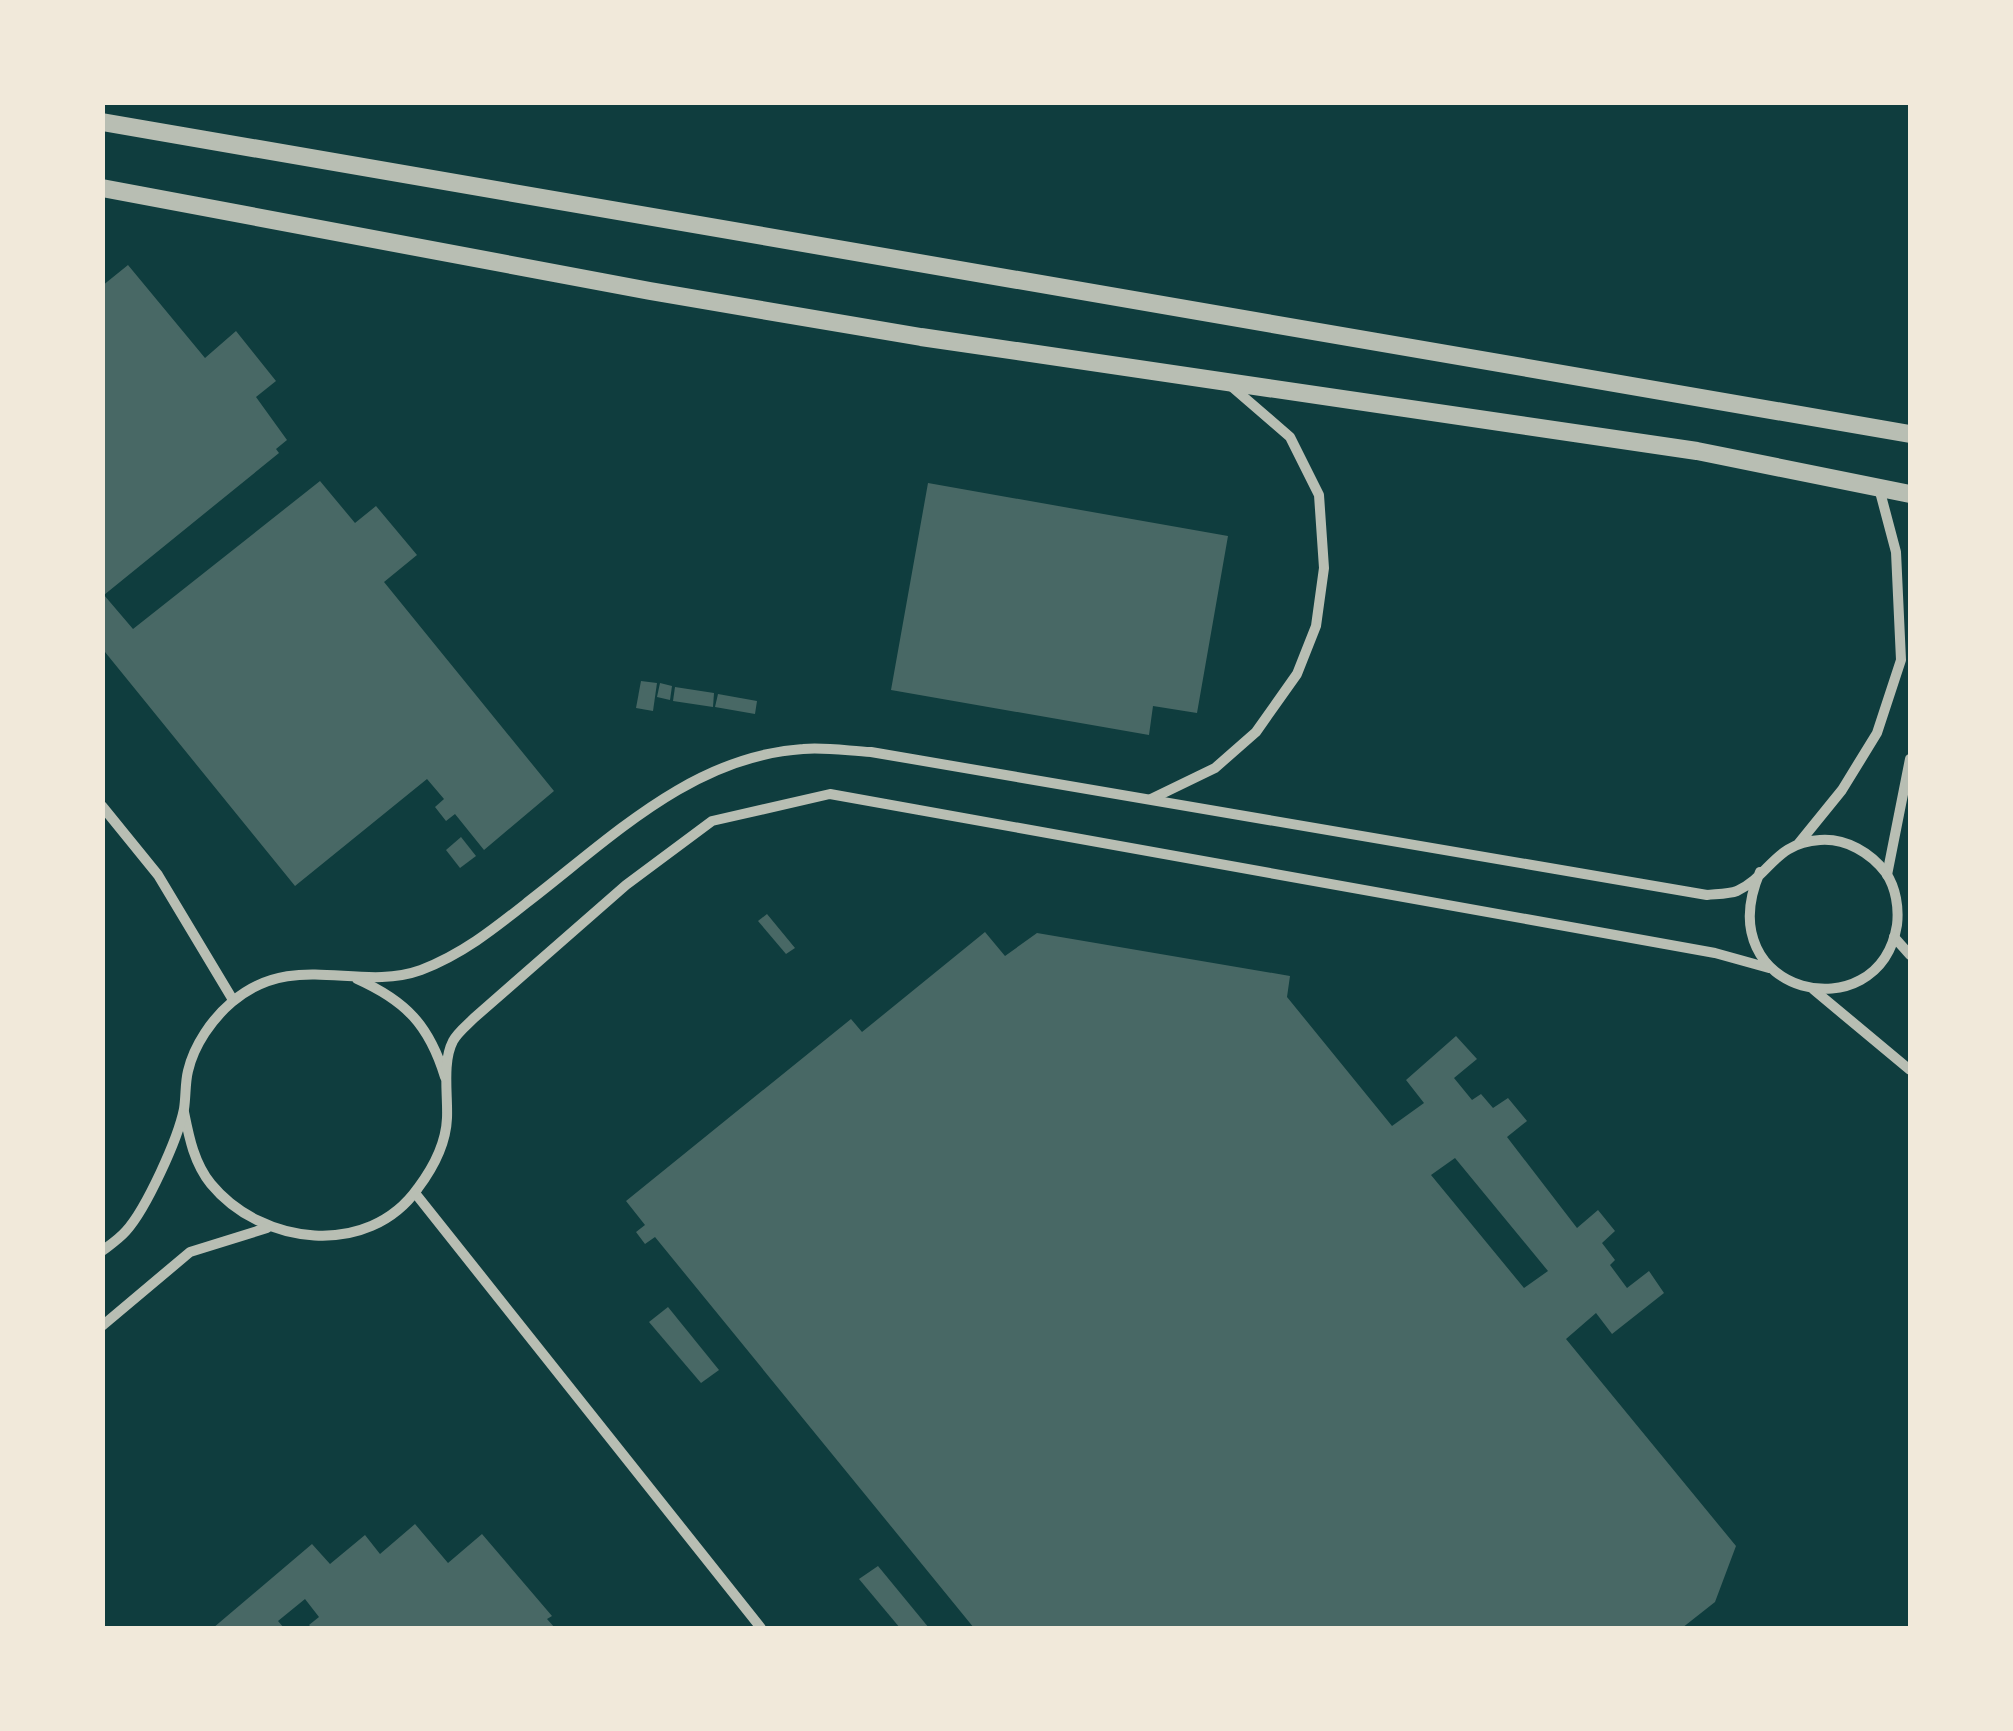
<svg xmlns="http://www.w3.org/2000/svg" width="2013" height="1731" font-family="'Archivo Narrow',sans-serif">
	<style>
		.building { fill: #486865; fill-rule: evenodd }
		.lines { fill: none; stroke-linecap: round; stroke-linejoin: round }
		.minor { stroke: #b8beb3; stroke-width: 10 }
		.tertiary { stroke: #b8beb3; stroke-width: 18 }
	</style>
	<rect width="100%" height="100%" fill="#0f3d3e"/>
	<g class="building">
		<path d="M128,265l77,93 31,-27 40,50 -20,16 31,43 -11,9 3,4 -175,142 29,34 187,-148 35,42 21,-17 41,49 -33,27 170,209 -70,59 -29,-36 -9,7 -11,-14 9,-8 -17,-20 -132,107 -190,-234 -3,-7v-359z"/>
		<path d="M928,483l300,53 -31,177 -44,-7 -4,29 -258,-45z"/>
		<path d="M641,681l16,2 -4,28 -17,-3z"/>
		<path d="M660,683l12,3 -2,14 -13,-3z"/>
		<path d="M675,687l39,6 -1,14 -40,-6z"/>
		<path d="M718,694l39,7 -2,13 -40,-7z"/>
		<path d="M461,837l15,19 -16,12 -14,-18z"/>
		<path d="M767,914l28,34 -9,6 -28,-33z"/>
		<path d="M985,932l20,24 32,-23 253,43 -3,21 105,129 32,-23 -18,-23 50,-44 21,23 -23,19 18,22 9,-6 12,14 15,-10 19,23 -20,16 70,91 21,-18 17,21 -13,12 13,17 -5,5 17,23 22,-17 15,22 -52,41 -16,-21 -30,26 170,207 -21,56 -33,26h-708l-319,-391 -10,7 -9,-12 9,-7 -19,-24 225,-182 11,13zM1455,1158l93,113 -24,17 -93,-113z"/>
		<path d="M668,1307l51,63 -18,13 -52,-61z"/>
		<path d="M415,1524l33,39 34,-29 70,82 -5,3 8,9h-243l-3,-3 10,-8 -14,-18 -27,22 6,7h-71l99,-84 18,20 35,-29 15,19z"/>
		<path d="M878,1566l51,62h-29l-41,-49z"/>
	</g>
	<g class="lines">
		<g class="minor">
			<path d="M1151,799l64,-31 41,-36 41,-58 19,-48 8,-58 -5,-73 -29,-58 -59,-51"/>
			<path d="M102,806l56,69 75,125"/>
			<path d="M1799,843l43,-53 35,-57 24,-73 -5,-108 -17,-64"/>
			<path d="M1887,875l23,-116"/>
			<path d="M1894,937l16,18"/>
			<path d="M357,979c49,22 72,46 88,98"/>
			<path d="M1814,990l96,80"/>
			<path d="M184,1112c5,25 10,51 27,72 50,61 157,75 207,4 15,-20 28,-45 29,-70 1,-23 -5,-56 6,-77 4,-8 14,-16 21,-23l152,-133 86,-64 118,-27 885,159 54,15"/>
			<path d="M415,1193l346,435"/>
			<path d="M102,1251c8,-6 17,-12 24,-20 20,-22 52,-92 58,-122 2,-13 1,-26 4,-38 6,-26 24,-52 44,-69 62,-53 125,-9 189,-32 42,-16 74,-42 108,-69 83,-64 164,-145 274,-152 22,-2 46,2 68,3l836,143c9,-1 22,-1 30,-4 34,-16 37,-48 83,-51 26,-2 51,13 66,33 10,15 13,35 11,52 -18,109 -190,70 -137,-53"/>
			<path d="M102,1326l88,-74 77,-24"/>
		</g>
		<g class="tertiary">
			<path d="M102,122l1808,312"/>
			<path d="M102,188l548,103 271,46 776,114 213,43"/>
		</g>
	</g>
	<rect width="2013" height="1731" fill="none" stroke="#f1e9da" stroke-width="210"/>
</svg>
